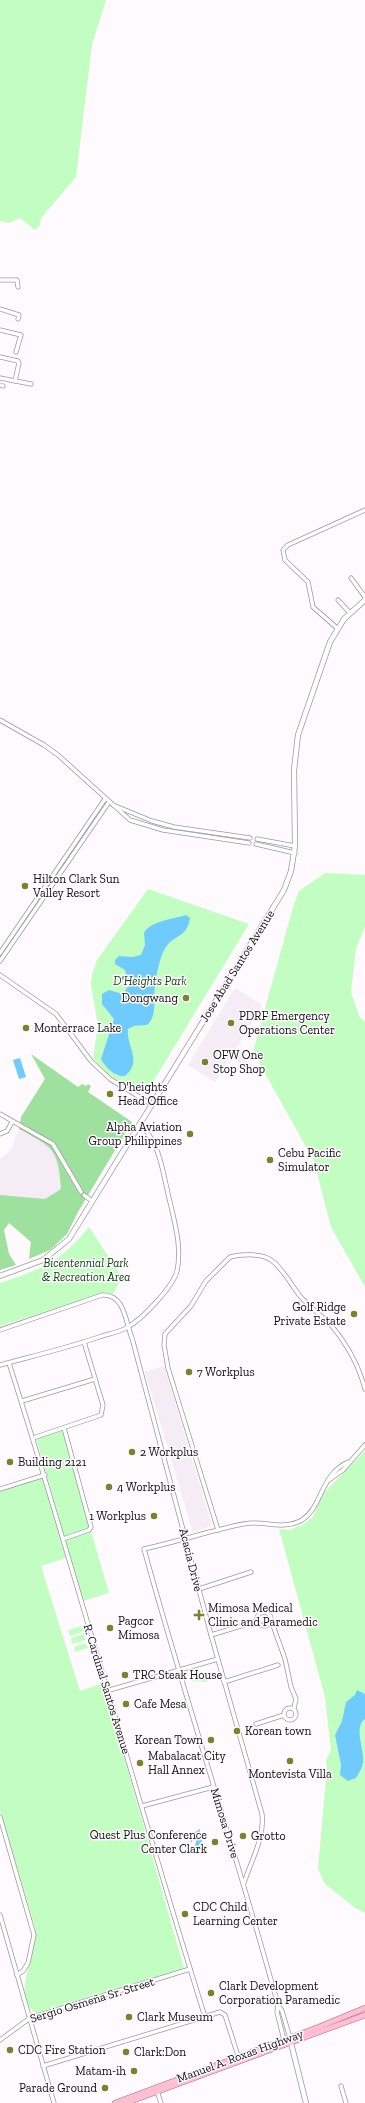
<svg xmlns="http://www.w3.org/2000/svg" width="365" height="2103" font-family="'Zilla Slab',serif">
	<style>
		.built { fill: #f5ecf6 }
		.green { fill: #c2fec1 }
		.forest { fill: #9ee09e }
		.water { fill: #70cbfd }
		.lines { fill: none; stroke-linecap: round; stroke-linejoin: round }
		.street-casing { stroke: #9c999c; stroke-width: 5 }
		.secondary-casing { stroke: #9c999c; stroke-width: 6 }
		.primary-casing { stroke: #ac667b; stroke-width: 6 }
		.street { stroke: #fff; stroke-width: 3.5 }
		.secondary { stroke: #fff; stroke-width: 4.5 }
		.primary { stroke: #ffbfd2; stroke-width: 5 }
		.poi-dot { fill: #7c812b; stroke: #fefafe; stroke-width: 1.5 }
		.labels { text-anchor: middle; dominant-baseline: central; stroke-width: 3; stroke-linejoin: round; paint-order: stroke }
		.poi-label { font-size: 12px; fill: #111011; stroke: #fefafe; text-anchor: start }
		.street-label { font-size: 12px; fill: #111011; stroke: #fefafe }
		.park-label { font-size: 12px; font-style: italic; fill: #134016; stroke: #fefafe }
	</style>
	<rect width="100%" height="100%" fill="#fefafe"/>
	<g class="built">
		<path d="M235,988l27,17 -26,44 15,9 -6,8 -15,-9 -15,25 -27,-17z"/>
		<path d="M19,1129l24,13 9,8 7,11 2,28 -16,10 -45,-4v-36l11,-9z"/>
		<path d="M164,1366l48,160 -19,6 -48,-160z"/>
	</g>
	<g class="green">
		<path d="M0,0h106l-14,45 -16,132 -35,41 -1,7 -5,5 -15,-12 -11,5 -9,-2z"/>
		<path d="M325,873l40,2v52l-9,22 -5,43 9,26 5,3v266l-34,-60 -17,-66 -61,-109 40,-145 6,-16z"/>
		<path d="M148,889l101,35 -104,171 -36,-20 -16,-17 5,-33 -7,-40 1,-11 5,-14z"/>
		<path d="M89,1227l33,50 -9,17 -11,-1 -102,33v-43c44,-15 59,-20 89,-56z"/>
		<path d="M62,1431l47,162 -26,8 -47,-163z"/>
		<path d="M365,1451v462l-10,-5 -31,-25 -6,-15 9,-99 -1,-9 5,-10 -6,-53 -46,-168 11,1 12,-5 10,-7 13,-26z"/>
		<path d="M42,1477l24,81 -25,8 39,125 23,-8 81,285 -148,45c-27,-19 3,-58 -1,-86l-35,-116v-320z"/>
		<path d="M82,1626l1,6 -13,4 -2,-6z"/>
		<path d="M84,1634l2,6 -14,4 -1,-6z"/>
		<path d="M86,1643l2,5 -13,4 -1,-5z"/>
		<path d="M193,1673l15,1 -1,8 -15,-1z"/>
	</g>
	<path class="forest" d="M31,1054l47,33 4,-3 4,2 2,-2 3,2 -3,6 44,30 -54,90 -11,22 -17,16 -21,9 2,-17 -22,-19 -5,7 5,24 7,11 -16,5v-75l45,4 16,-10c-3,-40 -7,-41 -42,-60l2,-12 24,-38z"/>
	<g class="water">
		<path d="M186,915l4,3c-3,20 -15,16 -24,29 -6,8 -10,30 -11,39 -2,14 3,29 -8,39l-13,1 -6,3c-2,17 15,32 -3,47 -10,1 -19,-8 -24,-17l13,-40 -12,-15v-10l7,-4 14,4 6,-9 -4,-15 -10,-6v-4l4,-4 13,1 9,-2 4,-10 -1,-12c6,-12 30,-14 42,-18z"/>
		<path d="M20,1058l6,19 -7,2 -6,-19z"/>
		<path d="M357,1690l8,4v25c-12,9 0,31 -2,44 -1,5 -4,10 -7,15l-8,3 -8,-6 1,-10 -6,-30 7,-14 4,-19 9,-7z"/>
		<path d="M200,1829v6l3,4 -4,7 -3,1 -1,-2 2,-7 -2,-1 -4,6 -2,-7z"/>
	</g>
	<g class="lines">
		<defs>
			<g id="street">
				<path d="M0,280h17l1,7"/>
				<path d="M0,309l19,6 -1,4"/>
				<path d="M0,330l21,5 -5,17"/>
				<path d="M0,357l18,4 1,2 -4,18"/>
				<path d="M0,378l31,6"/>
				<path d="M0,385l3,1"/>
				<path d="M351,578l14,19"/>
				<path d="M338,600l12,13"/>
				<path d="M337,628l-24,-21 -5,-25 -23,-22 -2,-10 5,-5 77,-35"/>
				<path d="M0,720l44,25 14,10 72,65 33,10 86,13"/>
				<path d="M113,805l39,16 22,6 76,11"/>
				<path d="M257,839l38,7"/>
				<path d="M256,844l39,9"/>
				<path d="M0,953l105,-154"/>
				<path d="M0,961l109,-159"/>
				<path d="M0,975l56,39 35,47 19,18 41,25"/>
				<path d="M0,1114l53,30 28,48"/>
				<path d="M0,1134l7,-3 5,-9"/>
				<path d="M84,1195l8,6"/>
				<path d="M0,1330l102,-35c23,-1 23,26 30,43l79,297 51,179c3,23 -11,47 -18,69"/>
				<path d="M9,1363c69,217 128,437 196,654"/>
				<path d="M0,1365c33,-9 67,-17 99,-28 9,-3 21,-5 29,-10 14,-8 45,-40 49,-56 5,-23 -2,-47 -7,-69 -7,-27 -9,-58 -30,-78"/>
				<path d="M22,1401l73,-22"/>
				<path d="M33,1438l68,-23 2,-10 -19,-63"/>
				<path d="M329,1480l14,-10 22,-25"/>
				<path d="M0,1489l45,-14"/>
				<path d="M218,1530l-50,-162 -4,-23 1,-11 26,-28 15,-25 24,-24c11,-3 31,-4 41,3 12,8 20,25 29,36 9,11 21,19 31,29 15,18 28,41 34,64"/>
				<path d="M63,1539l26,-9 2,-3 -27,-99"/>
				<path d="M199,1589l52,-17"/>
				<circle cx="264" cy="1619" r="7"/>
				<path d="M271,1620l14,39 6,28 5,12 -2,9"/>
				<path d="M211,1635l46,-14"/>
				<path d="M224,1682l54,-17"/>
				<path d="M106,1691l112,-32"/>
				<circle cx="290" cy="1714" r="6"/>
				<path d="M256,1724l28,-9"/>
				<path d="M142,1806l71,-19"/>
				<path d="M0,1817l34,118 -6,28 -5,8 -6,4"/>
				<path d="M0,1915l54,188"/>
				<path d="M278,2005l4,6 8,27"/>
				<path d="M0,2040l30,-22 160,-49"/>
				<path d="M284,2040l-7,-28 1,-7c-42,-153 -92,-303 -134,-456 22,-5 44,-11 65,-17 15,-3 30,-9 45,-9 16,0 33,6 48,-3 21,-14 18,-45 46,-58"/>
				<path d="M43,2066l177,-54 5,3 14,44"/>
				<path d="M341,2086l5,17"/>
				<path d="M157,2091l4,12"/>
			</g>
			<g id="secondary">
				<path d="M0,1276l43,-16 26,-21 215,-349 7,-19 4,-25 -1,-76 4,-35 32,-93 14,-23 21,-19"/>
				<path d="M290,2039l16,64"/>
			</g>
			<g id="primary">
				<path d="M115,2103l204,-76 46,-19"/>
				<path d="M126,2103l239,-88"/>
			</g>
		</defs>
		<use href="#street" class="street-casing"/>
		<use href="#secondary" class="secondary-casing"/>
		<use href="#primary" class="primary-casing"/>
		<use href="#street" class="street"/>
		<use href="#secondary" class="secondary"/>
		<use href="#primary" class="primary"/>
	</g>
	<g class="poi-dot">
		<circle cx="25" cy="886" r="4"/>
		<circle cx="186" cy="998" r="4"/>
		<circle cx="231" cy="1023" r="4"/>
		<circle cx="26" cy="1028" r="4"/>
		<circle cx="205" cy="1062" r="4"/>
		<circle cx="110" cy="1094" r="4"/>
		<circle cx="190" cy="1134" r="4"/>
		<circle cx="270" cy="1160" r="4"/>
		<circle cx="354" cy="1314" r="4"/>
		<circle cx="189" cy="1372" r="4"/>
		<circle cx="132" cy="1452" r="4"/>
		<circle cx="10" cy="1462" r="4"/>
		<circle cx="109" cy="1487" r="4"/>
		<circle cx="154" cy="1516" r="4"/>
		<path d="M197 1609h4v4h4v4h-4v4h-4v-4h-4v-4h4z"/>
		<circle cx="110" cy="1628" r="4"/>
		<circle cx="125" cy="1675" r="4"/>
		<circle cx="126" cy="1704" r="4"/>
		<circle cx="237" cy="1731" r="4"/>
		<circle cx="211" cy="1740" r="4"/>
		<circle cx="290" cy="1761" r="4"/>
		<circle cx="140" cy="1763" r="4"/>
		<circle cx="243" cy="1836" r="4"/>
		<circle cx="215" cy="1842" r="4"/>
		<circle cx="185" cy="1914" r="4"/>
		<circle cx="211" cy="1993" r="4"/>
		<circle cx="129" cy="2017" r="4"/>
		<circle cx="10" cy="2050" r="4"/>
		<circle cx="126" cy="2052" r="4"/>
		<circle cx="134" cy="2071" r="4"/>
		<circle cx="105" cy="2088" r="4"/>
	</g>
	<g class="labels">
		<g class="poi-label">
			<text x="33" y="879">Hilton Clark Sun<tspan x="33" dy="14">Valley Resort</tspan></text>
			<text x="178" y="998" text-anchor="end">Dongwang</text>
			<text x="239" y="1016">PDRF Emergency<tspan x="239" dy="14">Operations Center</tspan></text>
			<text x="34" y="1028">Monterrace Lake</text>
			<text x="213" y="1055">OFW One<tspan x="213" dy="14">Stop Shop</tspan></text>
			<text x="118" y="1087">D'heights<tspan x="118" dy="14">Head Office</tspan></text>
			<text x="182" y="1127" text-anchor="end">Alpha Aviation<tspan x="182" dy="14">Group Philippines</tspan></text>
			<text x="278" y="1153">Cebu Pacific<tspan x="278" dy="14">Simulator</tspan></text>
			<text x="346" y="1307" text-anchor="end">Golf Ridge<tspan x="346" dy="14">Private Estate</tspan></text>
			<text x="197" y="1372">7 Workplus</text>
			<text x="140" y="1452">2 Workplus</text>
			<text x="18" y="1462">Building 2121</text>
			<text x="117" y="1487">4 Workplus</text>
			<text x="146" y="1516" text-anchor="end">1 Workplus</text>
			<text x="208" y="1608">Mimosa Medical<tspan x="208" dy="14">Clinic and Paramedic</tspan></text>
			<text x="118" y="1621">Pagcor<tspan x="118" dy="14">Mimosa</tspan></text>
			<text x="133" y="1675">TRC Steak House</text>
			<text x="134" y="1704">Cafe Mesa</text>
			<text x="245" y="1731">Korean town</text>
			<text x="203" y="1740" text-anchor="end">Korean Town</text>
			<text x="148" y="1756">Mabalacat City<tspan x="148" dy="14">Hall Annex</tspan></text>
			<text x="290" y="1774" text-anchor="middle">Montevista Villa</text>
			<text x="207" y="1835" text-anchor="end">Quest Plus Conference<tspan x="207" dy="14">Center Clark</tspan></text>
			<text x="251" y="1836">Grotto</text>
			<text x="193" y="1907">CDC Child<tspan x="193" dy="14">Learning Center</tspan></text>
			<text x="219" y="1986">Clark Development<tspan x="219" dy="14">Corporation Paramedic</tspan></text>
			<text x="137" y="2017">Clark Museum</text>
			<text x="18" y="2050">CDC Fire Station</text>
			<text x="134" y="2052">Clark:Don</text>
			<text x="126" y="2071" text-anchor="end">Matam-ih</text>
			<text x="97" y="2088" text-anchor="end">Parade Ground</text>
		</g>
		<g class="street-label">
			<text transform="translate(237 966) rotate(-58)">Jose Abad Santos Avenue</text>
			<text transform="translate(191 1560) rotate(76)">Acacia Drive</text>
			<text transform="translate(107 1689) rotate(73)">R. Cardinal Santos Avenue</text>
			<text transform="translate(225 1823) rotate(73)">Mimosa Drive</text>
			<text transform="translate(92 2000) rotate(-17)">Sergio Osmeña Sr. Street</text>
			<text transform="translate(240 2056) rotate(-20)">Manuel A. Roxas Highway</text>
		</g>
		<g class="park-label">
			<text x="150" y="981">D'Heights Park</text>
			<text x="86" y="1263">Bicentennial Park<tspan x="86" dy="14">&amp; Recreation Area</tspan></text>
		</g>
	</g>
</svg>
